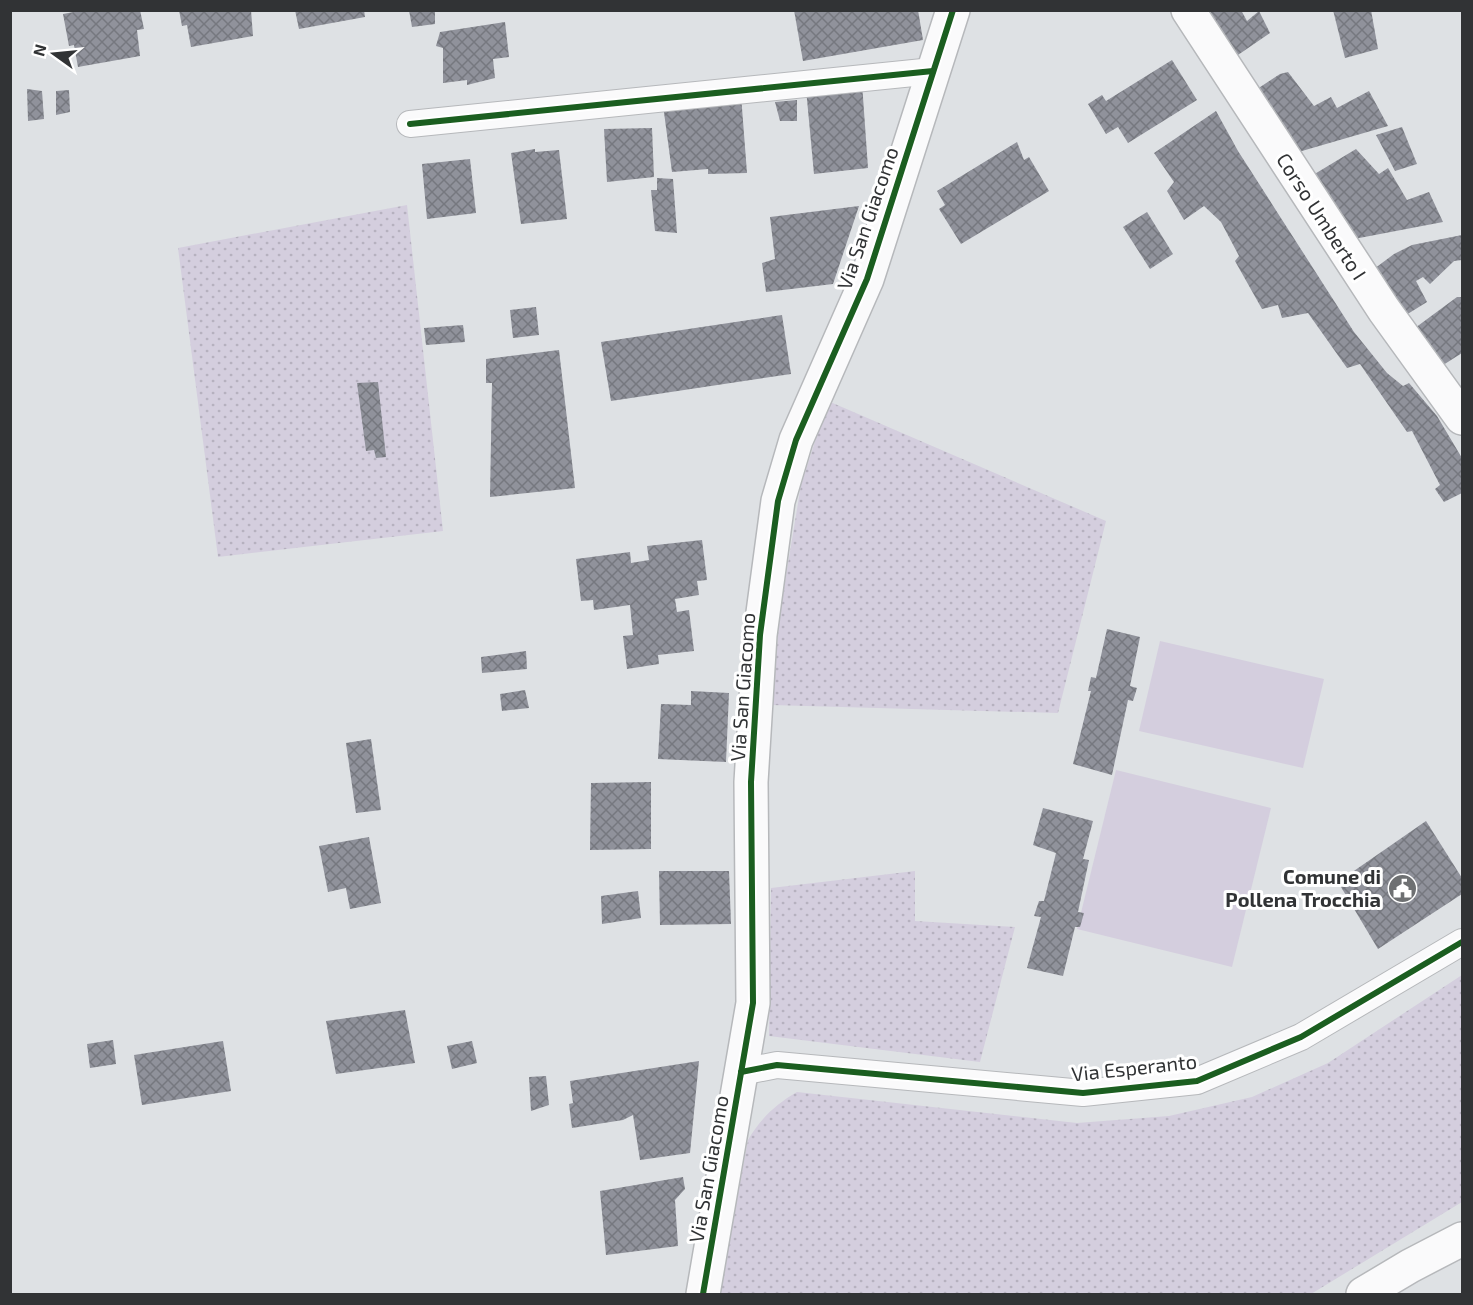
<svg xmlns="http://www.w3.org/2000/svg" width="1473" height="1305" font-family="'Exo 2',sans-serif">
	<style>
		.green { fill: url(#green-dots) }
		.pitch { fill: #d4cede }
		.building { fill: url(#building-cross-hatch) }
		.lines { fill: none; stroke-linecap: round; stroke-linejoin: round }
		.minor-casing { stroke: #b6b8bb; stroke-width: 28 }
		.tertiary-casing { stroke: #b6b8bb; stroke-width: 36 }
		.minor { stroke: #fafafb; stroke-width: 26 }
		.tertiary { stroke: #fafafb; stroke-width: 33 }
		.cycleway-casing { stroke: #fff; stroke-width: 10 }
		.cycleway { stroke: #1b5e20; stroke-width: 6 }
		.labels { text-anchor: middle; dominant-baseline: central; stroke-width: 6; stroke-linejoin: round; paint-order: stroke }
		.street-label { font-size: 20px; fill: #313335; stroke: #fff }
		.poi-label { font-size: 20px; font-weight: bold; fill: #313335; stroke: #fff; text-anchor: end }
	</style>
	<defs>
		<pattern id="green-dots" width="8" height="8" patternUnits="userSpaceOnUse" patternTransform="scale(1.5)"><rect width="8" height="8" fill="#d4cede"/><path d="M2 2h.1M6 6h.1" fill="none" stroke="#b6b1bf" stroke-width="1.8" stroke-linecap="round"/></pattern>
		<pattern id="building-cross-hatch" width="8" height="8" patternUnits="userSpaceOnUse" patternTransform="scale(1.5)"><rect width="8" height="8" fill="#90929b"/><path d="M0 0l8 8M0 8l8-8" fill="none" stroke="#76787f"/></pattern>
	</defs>
	<rect width="100%" height="100%" fill="#dee1e4"/>
	<g class="green">
		<path d="M407,205l36,326 -225,26 -40,-309z"/>
		<path d="M828,401l278,120 -48,192 -287,-8 10,-99 20,-121z"/>
		<path d="M915,871v50l100,6 -35,135 -211,-26 2,-148z"/>
		<path d="M1462,975v227l-151,92h-592l29,-154c12,-21 28,-36 49,-48l280,31 92,-7 83,-19 76,-34z"/>
	</g>
	<g class="pitch">
		<path d="M1160,641l164,38 -21,89 -164,-37z"/>
		<path d="M1116,770l155,38 -39,159 -155,-38z"/>
	</g>
	<g class="building">
		<path d="M84,10h56l4,19 -7,1 3,26 -62,11 -4,-22 -5,1 -6,-32z"/>
		<path d="M179,10h72l2,26 -62,11 -4,-22 -5,1z"/>
		<path d="M295,10h69l1,7 -66,12z"/>
		<path d="M409,10h26v14l-23,3z"/>
		<path d="M794,10h124l5,30 -120,21z"/>
		<path d="M1209,10h32l6,11 12,-10 11,22 -35,24z"/>
		<path d="M1333,10h38l7,39 -33,9z"/>
		<path d="M505,22l4,35 -16,2 2,19 -28,7v-5l-24,3v-35l-7,-2 4,-14z"/>
		<path d="M1172,60l25,40 -69,43 -10,-16 -12,7 -18,-30 14,-9 4,6z"/>
		<path d="M1288,72l26,34 17,-9 6,11 32,-17 19,35 -93,27 -41,-62 26,-17z"/>
		<path d="M862,83l6,85 -54,6 -8,-85z"/>
		<path d="M27,89l15,2 2,28 -16,2z"/>
		<path d="M69,90l1,22 -14,3v-24z"/>
		<path d="M741,95l6,78 -39,1v-5l-36,3 -9,-67z"/>
		<path d="M797,100v21h-17l-5,-19z"/>
		<path d="M1216,111l22,40 116,181 33,41 16,13 6,-3 28,33 25,42v35l-18,9 -9,-13 5,-4 -28,-54 -5,1 -47,-68 -13,4 -39,-55 -26,5 -4,-13 -16,4 -27,-48 4,-5 -18,-34 -17,-16 -20,14 -17,-29 7,-9 -20,-29z"/>
		<path d="M1402,127l15,37 -22,7 -19,-36z"/>
		<path d="M652,128l2,49 -47,5 -3,-53z"/>
		<path d="M1017,142l7,18 5,-3 20,34 -88,53 -22,-35 6,-4 -8,-14z"/>
		<path d="M535,149v3l24,-2 8,69 -46,5 -10,-71z"/>
		<path d="M1356,149l23,25 9,-6 19,32 22,-8 14,30 -89,17 -41,-64z"/>
		<path d="M470,159l6,54 -49,6 -5,-55z"/>
		<path d="M657,178l16,1 4,54 -22,-2 -4,-41h6z"/>
		<path d="M859,206l-26,78 -67,8 -4,-29 13,-4 -5,-42z"/>
		<path d="M1147,212l26,42 -23,15 -27,-42z"/>
		<path d="M1462,235v25l-8,1 -24,23 -7,-7 -7,4 11,21 -21,13 -32,-46 20,-15 18,-9z"/>
		<path d="M1457,297h5v56l-22,14 -25,-39z"/>
		<path d="M536,307l3,28 -26,3 -3,-28z"/>
		<path d="M782,315l9,59 -180,27 -10,-59z"/>
		<path d="M463,325l2,17 -39,3 -2,-17z"/>
		<path d="M559,350l16,138 -85,9 2,-114h-6v-24z"/>
		<path d="M378,382l8,75 -10,1 -2,-8 -8,1 -9,-68z"/>
		<path d="M702,540l5,40 -10,1 2,14 -24,4 2,13 12,-2 5,41 -36,4 1,9 -32,5 -4,-33 10,-1 -3,-30 -36,5 -1,-10 -12,1 -5,-42 54,-7 1,11 18,-3 -2,-14z"/>
		<path d="M1107,629l33,8 -10,49 7,2 -4,13 -5,-1 -16,75 -39,-11 18,-73h-3l3,-14 5,1z"/>
		<path d="M526,651l1,18 -45,4 -1,-16z"/>
		<path d="M525,690l4,18 -27,3 -2,-17z"/>
		<path d="M691,691l38,2 -3,69 -68,-3 3,-55 30,1z"/>
		<path d="M371,739l10,71 -25,3 -10,-70z"/>
		<path d="M651,782v67l-61,1 1,-67z"/>
		<path d="M1043,808l50,13 -10,38 6,1 -11,52 6,1 -4,14h-5l-12,49 -36,-8 14,-51 -7,-1 5,-15h5l12,-48 -23,-8z"/>
		<path d="M1426,821l36,57v16l-84,55 -40,-67z"/>
		<path d="M369,837l12,66 -31,6 -4,-21 -18,4 -9,-46z"/>
		<path d="M659,871h70l2,53 -71,1z"/>
		<path d="M638,891l3,27 -39,6 -1,-28z"/>
		<path d="M405,1010l10,53 -79,11 -10,-53z"/>
		<path d="M113,1040l3,24 -26,4 -3,-24z"/>
		<path d="M223,1041l8,50 -89,14 -8,-50z"/>
		<path d="M472,1041l5,22 -25,6 -5,-23z"/>
		<path d="M699,1061l-9,92 -50,7 -7,-45 -10,5 -51,8 -3,-24 4,-1 -3,-22z"/>
		<path d="M546,1076l3,29 -18,6 -2,-34z"/>
		<path d="M683,1177l2,12 -10,11 3,46 -72,9 -6,-64z"/>
	</g>
	<g class="lines">
		<defs>
			<g id="minor">
				<path d="M410,124l523,-53"/>
				<path d="M741,1072l36,-7 306,28 114,-12 104,-44 161,-95"/>
			</g>
			<g id="tertiary">
				<path d="M1188,10l196,300 78,108"/>
				<path d="M703,1294l50,-291 -2,-221 9,-147 18,-134 18,-61 71,-161 86,-269"/>
				<path d="M1363,1294l47,-28 52,-27"/>
			</g>
		</defs>
		<use href="#minor" class="minor-casing"/>
		<use href="#tertiary" class="tertiary-casing"/>
		<use href="#minor" class="minor"/>
		<use href="#tertiary" class="tertiary"/>
		<defs>
			<g id="cycleway">
				<path d="M410,124l523,-53"/>
				<path d="M741,1072l36,-7 306,28 114,-12 104,-44 161,-95"/>
				<path d="M703,1294l50,-291 -2,-221 9,-147 18,-134 18,-61 71,-161 86,-269"/>
			</g>
		</defs>
		<use href="#cycleway" class="cycleway-casing"/>
		<use href="#cycleway" class="cycleway"/>
	</g>
	<defs>
		<symbol id="civic-disc" viewBox="-11 -11 22 22"><circle r="9.5" fill="#6e7072" stroke="#fff"/><path d="M-.6-6.5H3V-4.5H.6V-3L4-1V1h2V6H-6V1h2V-1L-.6-3ZM-1.2 2.5V6h2.4V2.5Z" fill="#fff"/></symbol>
	</defs>
	<g fill-rule="evenodd">
		<use href="#civic-disc" x="1386" y="872" width="33" height="33"/>
	</g>
	<g class="labels">
		<g class="street-label">
			<text transform="translate(1322 216) rotate(57)">Corso Umberto I</text>
			<text transform="translate(867 218) rotate(-71)">Via San Giacomo</text>
			<text transform="translate(742 687) rotate(-86)">Via San Giacomo</text>
			<text transform="translate(1134 1067) rotate(-6)">Via Esperanto</text>
			<text transform="translate(708 1169) rotate(-80)">Via San Giacomo</text>
		</g>
		<g class="poi-label">
			<text x="1381" y="876">Comune di<tspan x="1381" dy="23">Pollena Trocchia</tspan></text>
		</g>
	</g>
	<rect width="1473" height="1305" fill="none" stroke="#313335" stroke-width="24"/>
	<g transform="translate(54 54) rotate(285)" stroke="#ffffff" stroke-width="4.5" paint-order="stroke">
	<path d="M0-4.5L10 22L0 15L-10 22Z" fill="#313335"/>
	<text y="-9" font-size="16" font-weight="bold" text-anchor="middle" fill="#313335">N</text>
	</g>
</svg>
